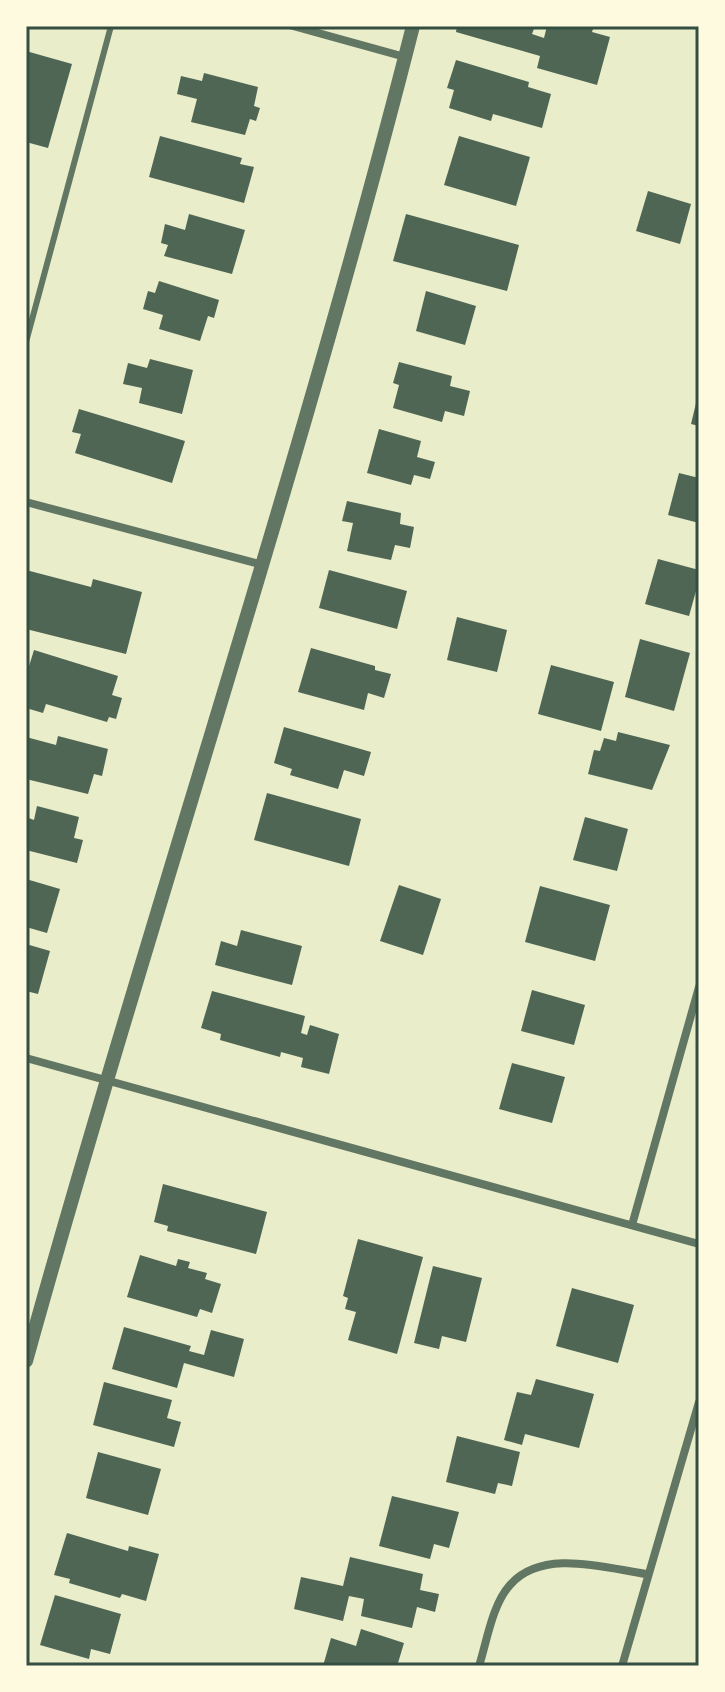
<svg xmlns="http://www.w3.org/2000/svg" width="725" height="1692" font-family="'DejaVu Sans',sans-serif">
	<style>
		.building { fill: #4f6655 }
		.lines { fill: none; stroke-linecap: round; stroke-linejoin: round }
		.service { stroke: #617663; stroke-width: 6 }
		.minor { stroke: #617663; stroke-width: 8 }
		.tertiary { stroke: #617663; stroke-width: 14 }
		.neatline { fill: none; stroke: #344e41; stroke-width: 3 }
	</style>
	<rect width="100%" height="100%" fill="#e9edc9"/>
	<g class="building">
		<path d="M457,26h78l-3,8 12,4 3,-12h47l-2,6 18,5 -13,48 -60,-17 3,-12 -84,-24z"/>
		<path d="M26,51l46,13 -24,84 -22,-6z"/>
		<path d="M456,60l73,22 -1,5 23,7 -9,34 -49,-14 -2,7 -42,-13 5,-18 -7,-2z"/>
		<path d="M204,73l54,14 -4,19 6,2 -4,13 -6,-2 -5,16 -54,-13 6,-23 -20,-5 4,-18 21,5z"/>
		<path d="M160,136l82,22 -2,6 14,3 -10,36 -95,-26z"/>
		<path d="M459,136l71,21 -14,49 -72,-21z"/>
		<path d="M648,191l43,13 -11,40 -44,-13z"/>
		<path d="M189,214l56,16 -13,44 -68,-18 4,-11 -7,-2 4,-19 20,6z"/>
		<path d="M406,214l113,31 -12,46 -114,-30z"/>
		<path d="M159,281l60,19 -5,18 -6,-2 -8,25 -41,-12 4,-14 -20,-6 5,-18 7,2z"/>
		<path d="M426,291l50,15 -11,39 -49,-14z"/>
		<path d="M150,359l43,11 -11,44 -43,-11 3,-15 -19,-4 5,-21 19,5z"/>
		<path d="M399,362l53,14 -2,10 20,5 -6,25 -19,-5 -3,11 -49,-14 6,-23 -6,-2z"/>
		<path d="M698,395h1v31l-8,-2z"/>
		<path d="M79,409l106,32 -13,42 -97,-30 6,-19 -9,-2z"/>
		<path d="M379,429l42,12 -4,16 18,5 -5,17 -16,-4 -3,10 -44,-12z"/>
		<path d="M679,473l20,5v45l-31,-8z"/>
		<path d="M347,501l54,12 -1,11 14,3 -4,21 -15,-3 -4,15 -44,-9 6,-28 -11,-2z"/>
		<path d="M658,559l41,11v22l-3,-1 -7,25 -44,-12z"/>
		<path d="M26,570l65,17 2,-8 49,13 -16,62 -100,-25z"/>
		<path d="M329,570l78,21 -10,38 -78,-21z"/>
		<path d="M457,617l50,13 -10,42 -50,-12z"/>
		<path d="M640,639l50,14 -16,58 -49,-14z"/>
		<path d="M311,648l64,18v4l16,4 -7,24 -16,-5 -4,17 -66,-18z"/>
		<path d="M34,650l84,26 -6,19 10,3 -6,21 -7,-2 -2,5 -61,-18 -3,9 -17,-5v-32z"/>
		<path d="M551,665l63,17 -13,49 -63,-17z"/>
		<path d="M284,727l87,25 -7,24 -20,-6 -6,19 -48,-14 2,-6 -18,-6z"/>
		<path d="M618,732l52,13 -18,45 -64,-16 6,-24 6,1 4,-13 12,3z"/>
		<path d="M58,736l50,13 -6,27 -8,-2 -6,20 -62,-15v-42l30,8z"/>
		<path d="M267,793l94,26 -12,47 -95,-26z"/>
		<path d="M37,806l42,11 -5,21 9,2 -6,23 -51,-13v-33l8,3z"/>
		<path d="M585,817l43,12 -11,42 -44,-11z"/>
		<path d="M26,879l34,10 -13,44 -21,-6z"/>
		<path d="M399,885l42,14 -18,56 -43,-14z"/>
		<path d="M540,886l70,19 -15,56 -70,-19z"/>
		<path d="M241,930l61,16 -10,39 -77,-20 6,-24 16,5z"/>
		<path d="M26,944l24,7 -12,43 -12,-3z"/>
		<path d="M532,990l53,15 -11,40 -53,-14z"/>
		<path d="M212,991l93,25 -4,17 6,2 3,-10 29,9 -10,40 -28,-7 2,-9 -22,-6 -1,5 -60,-17 1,-6 -20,-6z"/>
		<path d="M512,1063l53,14 -13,46 -53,-14z"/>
		<path d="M163,1184l104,28 -11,42 -89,-23 1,-5 -14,-4z"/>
		<path d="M358,1239l65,18 -26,97 -49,-14 8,-28 -11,-3 3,-11 -5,-2z"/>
		<path d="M140,1255l36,11 2,-7 12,3 -2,6 19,5 -2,6 16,5 -9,29 -12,-4 -3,8 -70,-20z"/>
		<path d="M433,1266l49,12 -16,64 -24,-6 -3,13 -25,-6z"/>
		<path d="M572,1288l62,17 -16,58 -62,-17z"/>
		<path d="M124,1327l67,19 -2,5 15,4 7,-25 33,9 -10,38 -50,-14 -7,25 -65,-19z"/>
		<path d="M536,1379l58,15 -15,54 -54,-14 -3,11 -18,-5 13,-48 14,3z"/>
		<path d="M104,1382l68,18 -5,18 14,4 -7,25 -81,-22z"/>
		<path d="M457,1436l63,16 -8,34 -14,-3 -3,11 -49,-12z"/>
		<path d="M98,1452l63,17 -13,46 -62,-17z"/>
		<path d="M392,1496l67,16 -10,36 -15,-4 -4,15 -51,-13z"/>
		<path d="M67,1533l61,18 1,-5 30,8 -13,47 -24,-7 -2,4 -51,-15 1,-4 -16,-4z"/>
		<path d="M350,1557l73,17 -3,16 19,4 -4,18 -18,-5 -5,21 -51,-12 3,-17 -15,-3 -6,25 -49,-12 7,-32 42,9z"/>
		<path d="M55,1595l66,19 -11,40 -19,-5 -2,10 -49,-14z"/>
		<path d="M361,1629l43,14 -6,20 7,3h-82l8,-28 25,8z"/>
	</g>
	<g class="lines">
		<path class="service" d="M26,342l85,-316"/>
		<g class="minor">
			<path d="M293,26l112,31"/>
			<path d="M26,502l237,63"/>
			<path d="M26,1058l673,186"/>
			<path d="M632,1225l67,-238"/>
			<path d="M479,1666c8,-25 13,-61 31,-81 32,-37 95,-17 136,-11"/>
			<path d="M622,1666l77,-264"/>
		</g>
		<path class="tertiary" d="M26,1361c124,-446 273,-886 387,-1335"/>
	</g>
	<rect width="725" height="1692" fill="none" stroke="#fefae0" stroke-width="56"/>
	<rect x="28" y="28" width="669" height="1636" class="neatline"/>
</svg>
